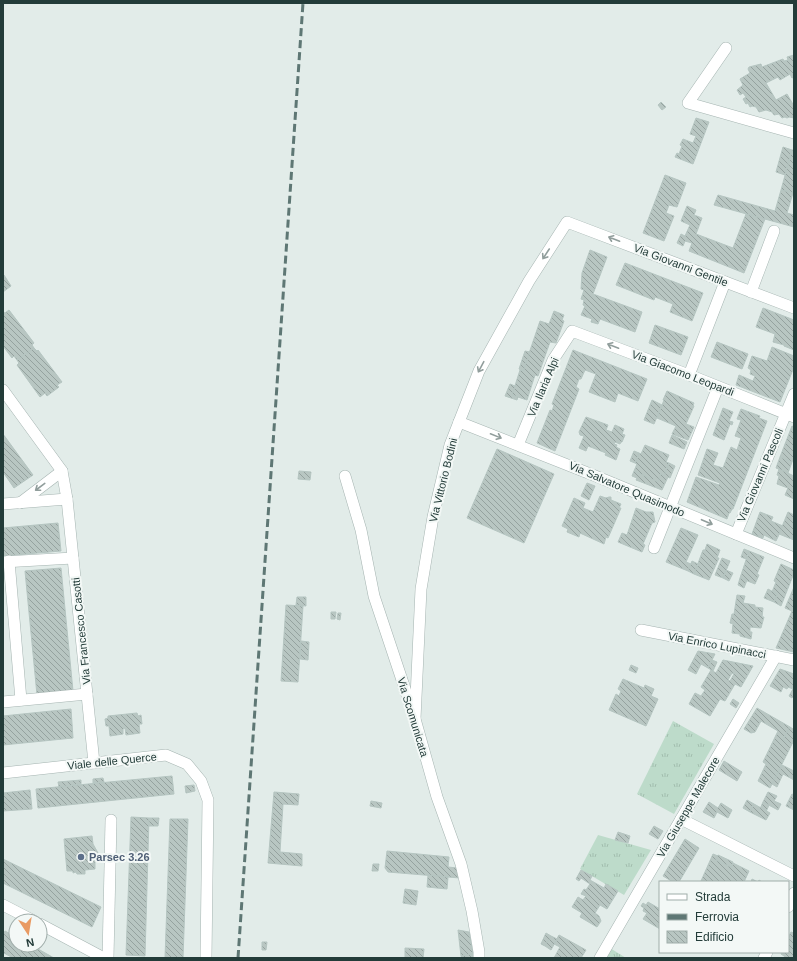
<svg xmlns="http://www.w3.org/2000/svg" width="797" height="961" font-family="Helvetica,sans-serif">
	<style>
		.grass { fill: url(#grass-tufts) }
		.building { fill: url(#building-back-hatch); stroke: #b5c5c1; fill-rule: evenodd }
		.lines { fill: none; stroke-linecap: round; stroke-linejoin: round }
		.street-casing { stroke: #a5b4b1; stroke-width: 12 }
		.street { stroke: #fff; stroke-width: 11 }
		.rail { stroke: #5e7774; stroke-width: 3; stroke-dasharray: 8 4; stroke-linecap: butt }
		.oneway { stroke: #919e9c }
		.service-dot { fill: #5c6f8a; stroke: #f3f8f6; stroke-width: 1.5 }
		.labels { text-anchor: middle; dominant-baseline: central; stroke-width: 4; stroke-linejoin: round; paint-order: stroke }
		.street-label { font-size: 11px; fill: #233c39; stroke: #f3f8f6 }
		.service-label { font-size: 11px; font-weight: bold; fill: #4e5e75; stroke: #f3f8f6; text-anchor: start }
	</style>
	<defs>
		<pattern id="grass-tufts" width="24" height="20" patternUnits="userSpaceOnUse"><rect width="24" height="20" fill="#bddbca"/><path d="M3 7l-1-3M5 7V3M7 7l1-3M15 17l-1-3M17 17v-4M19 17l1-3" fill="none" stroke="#a2bdae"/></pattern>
		<pattern id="building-back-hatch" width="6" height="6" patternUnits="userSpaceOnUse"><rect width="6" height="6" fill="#b8c6c2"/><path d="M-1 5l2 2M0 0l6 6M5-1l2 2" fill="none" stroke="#95a29f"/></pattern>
	</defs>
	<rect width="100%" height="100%" fill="#e2ece9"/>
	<g class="grass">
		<path d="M673,721l41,23 -40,70 -37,-20z"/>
		<path d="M598,835l53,15 -27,45 -44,-26z"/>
		<path d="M610,948l16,10h-22z"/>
	</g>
	<g class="building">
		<path d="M794,55v22l-2,1 -2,-4 -10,6 -2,-3 -12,6 10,17 11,-6 7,12v12l-5,-1 -2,1 -2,-1 -3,1 -3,-4 -5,1 -2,-3 -6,-2 -7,2 -3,-5 -4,-1 -2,1 -2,-4 -2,1 -3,-5 3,-2 -3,-4 -3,2 -3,-5 6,-5 -3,-6 10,-6 -2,-4 1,-2 12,-3 1,3 21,-8 1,2 4,-1 -1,-3z"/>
		<path d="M661,102l5,5 -4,3 -4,-5z"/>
		<path d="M696,118l13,4 -16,42 -18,-7 2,-4 2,1 3,-8 -2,-1 3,-6 10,4 3,-7 -6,-2z"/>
		<path d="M783,147l9,3 -7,25 -9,-3z"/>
		<path d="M792,150h2v43l-13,-3z"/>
		<path d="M665,175l21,8 -9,24 -8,-2 -3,8 8,3 -10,25 -21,-8z"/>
		<path d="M781,190l12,3 -6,20 7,2v12l-80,-22 4,-10 57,16z"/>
		<path d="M687,206l9,4 -2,5 8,3 -6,16 37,14 13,-34 19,5 -21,54 -55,-22 3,-8 -7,-2 -2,5 -6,-3 4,-9 4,2 5,-11 -9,-4z"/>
		<path d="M590,250l17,7 -14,37 49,18 -7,20 -35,-13 -2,5 -7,-2 1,-3 -11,-4 4,-9 -2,-1 1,-5 -3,-1 3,-9 -3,-1 1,-16z"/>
		<path d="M625,263l78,30 -11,28 -22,-9 3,-8 -18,-7 -1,3 -38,-15z"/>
		<path d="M4,275l7,11 -8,6v-16z"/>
		<path d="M763,308l31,12v30l-10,-4v-1l-11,-3 2,-8 -19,-7z"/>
		<path d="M9,310l25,33 -2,2 2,3 -17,12 -3,-4 -2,2 -9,-12v-34l2,1z"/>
		<path d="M554,311l10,4 -2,5 2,1 -8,22 -6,-1 -12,34 -3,-1 -8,25 -15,-5 8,-25 3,1 17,-50 9,3z"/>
		<path d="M655,325l33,12 -7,18 -32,-12z"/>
		<path d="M717,342l31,12 -6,15 -31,-12z"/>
		<path d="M772,347l22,9v11l-14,35 -44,-17 3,-10 14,6 2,-5 -5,-2 1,-4 -3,-2 4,-12 15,5z"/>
		<path d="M34,348l3,3 1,-1 24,32 -5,3 2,2 -12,9 -2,-3 -5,4 -23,-32 2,-2 -2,-3z"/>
		<path d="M573,350l74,29 -9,22 -20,-8 -3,9 -26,-10 7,-18 -11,-4 -4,9h-2l-3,8 3,2 -24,62 -18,-8 13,-33 2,1 2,-6 -2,-1z"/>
		<path d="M525,351l5,1 -7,19 -4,-2z"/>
		<path d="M510,384l5,2 -3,9 6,2 -1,3 -12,-4z"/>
		<path d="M667,391l27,12 -1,2 1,1 -8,18 8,3 -6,13 -16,-6 4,-8 -19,-8 7,-18h-1z"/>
		<path d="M652,400l10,5 -8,19 -10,-4z"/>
		<path d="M723,408l10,4 -4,9 4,1 -1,3 -2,-1 -6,16 -11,-5z"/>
		<path d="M741,409l19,7 -1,2 8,3 -34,88h-1l-2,4h-1l-2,6 -40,-17 9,-25 23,8 1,-2 -22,-8 9,-26 11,4 -5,12 10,3 8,-21 6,3 4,-12 -6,-2 6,-16 -4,-1z"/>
		<path d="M586,417l22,8 -2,5 6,2 3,-7 9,4 -2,5 3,1 -3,7h-1l-1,2 -5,-2 -1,2 3,1 -1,2 4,2 -4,11 -11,-5 1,-2 -18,-7 -2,5 -7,-3 5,-12 -4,-1 -1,-3z"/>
		<path d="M792,426l2,1v30l-2,5 -12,-5z"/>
		<path d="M3,434l30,41 -19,13 -11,-16z"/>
		<path d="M672,435l15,7 -3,7 -15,-6z"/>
		<path d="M645,445l24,10 -3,7 3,1 -5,13 -3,-2 -3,8 -24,-11 3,-7 -2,-1 4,-10 2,1z"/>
		<path d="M497,449l57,25 -30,69 -57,-25z"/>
		<path d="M634,451l5,2 -4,10 -5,-2z"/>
		<path d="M780,457l12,5 -4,11 -12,-5z"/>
		<path d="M669,463l6,3 -5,12 -2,-1 -6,13 -26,-10 1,-2 -5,-2 2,-5 24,11 3,-8 3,2z"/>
		<path d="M779,469l15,7v23l-9,-4 3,-7 -11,-4 2,-8 -2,-1z"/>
		<path d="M299,471l12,1 -1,8 -12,-1z"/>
		<path d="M587,483l8,3 -6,14 -8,-4z"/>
		<path d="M600,496l6,2 3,-1h2v3l10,4 -2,4h2l-13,30 -2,-1 -2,7 -24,-11 -1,4 -12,-5 1,-3 -6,-3 12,-28 11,5 -2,5 10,4z"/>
		<path d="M636,508l10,4h7l2,10 -3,1 -9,21 2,1 -3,7 -24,-10 4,-9 5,2z"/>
		<path d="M760,512l13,5 -2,4 12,5 -7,15 -12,-6 -1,3 -11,-4z"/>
		<path d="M788,512l6,3v25l-15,-6z"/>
		<path d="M58,523l3,28 -58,5v-28z"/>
		<path d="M681,528l17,7 -12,27 5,2 -3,7 -22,-9z"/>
		<path d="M707,544l13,6 -3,8h2l-10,22 -15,-6 9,-24h2z"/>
		<path d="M744,549l5,2 -3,8 -5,-2z"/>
		<path d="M749,551l15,6 -7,17 2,1 -4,9 -15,-6z"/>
		<path d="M722,558l8,3 -7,17 -8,-3z"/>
		<path d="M692,561l6,3 -4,10 -6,-3z"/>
		<path d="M781,564l13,6v3l-13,33 -7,-4 3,-8 -5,-2 4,-10 -2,-1z"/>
		<path d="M61,568l12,123 -36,4 -12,-124z"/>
		<path d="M726,570l7,3 -4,8 -6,-3z"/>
		<path d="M740,578l7,2 -3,8 -6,-3z"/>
		<path d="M794,587v65l-18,-4 16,-37 -7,-3z"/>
		<path d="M768,589l9,5 -3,8 -10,-4z"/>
		<path d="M737,595l8,1 -2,7 12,2v2l8,1 -1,9h2l-3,11 -11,-1v5h2l-1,7 -11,-3v-2l-8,-1 1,-9 -3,-1 2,-9h2z"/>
		<path d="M297,597h9v9l-10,-1z"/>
		<path d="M286,605l17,1 -5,76 -17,-1z"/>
		<path d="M331,612h5l-1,7h-4z"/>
		<path d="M338,613h3l-1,7 -3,-1z"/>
		<path d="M301,641l8,1 -1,18 -8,-1z"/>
		<path d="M698,651l17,3 -7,14 -7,-4 -5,10 -8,-4z"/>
		<path d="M712,660l5,2 -4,9 -5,-3z"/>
		<path d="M723,660l30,6 -12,21 -6,-3 -10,17 -5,-2 -10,17 -21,-12 6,-11 6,3 4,-6 -4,-3 10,-17 5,3zM732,673l2,1 -4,7 -2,-1z"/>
		<path d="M631,665l7,3 -2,5 -7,-3z"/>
		<path d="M780,669l14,5v21l-2,3 -3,-2 4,-7 -5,-2 -1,2 -4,-2 -2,5 -11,-6z"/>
		<path d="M623,679l21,9 1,-3 9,4 -3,7 7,3 -12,27 -37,-16 7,-16 3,2 2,-5 -3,-2z"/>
		<path d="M733,699l6,4 -3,5 -6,-4z"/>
		<path d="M757,708l33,19 -7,13 9,4 -22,44 -12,-7 8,-17 -3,-2 15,-31 -17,-10 -6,11 -4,1 -7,-4z"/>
		<path d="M71,709l2,29 -70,7v-29z"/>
		<path d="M137,713l1,3 3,-1 1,9h-3l1,9 -14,2 -1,-7 -2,1v5l-13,2 -1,-10h-3l-1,-7 3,-1v-2z"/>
		<path d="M794,726v15l-2,3 -9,-4 7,-13 3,2z"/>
		<path d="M724,761l18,11 -5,9 -18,-11z"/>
		<path d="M782,765l12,6v9l-11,-6 -6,13 -5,-3z"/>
		<path d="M172,776l2,18 -136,14 -2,-19z"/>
		<path d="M103,778l1,4 -11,1v-4z"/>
		<path d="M81,780v4l-22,3 -1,-5z"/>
		<path d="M194,785l1,6 -9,2 -1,-7z"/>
		<path d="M30,790l2,19 -29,2v-18z"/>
		<path d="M274,792l25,2 -1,11 -15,-1 -3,48 22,2v12l-34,-3z"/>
		<path d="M768,792l9,4 -3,5 7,3 -3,6 -15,-8z"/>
		<path d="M792,794l2,1v15l-8,-4z"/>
		<path d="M747,800l7,4 -4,8 -7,-4z"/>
		<path d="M371,801l11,2 -1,5 -11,-2z"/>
		<path d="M709,802l9,6 3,-5 11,7 -4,8 -11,-6 -3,6 -11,-6z"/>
		<path d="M763,802l6,3 -3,7 -6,-3z"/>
		<path d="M754,804l16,9 -4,7 -16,-8z"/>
		<path d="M131,817l18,1 -4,138 -19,-1z"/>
		<path d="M149,818h10l-1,8h-9z"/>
		<path d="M170,819h18l-5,139h-18z"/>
		<path d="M654,826l9,5 -5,8 -9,-5z"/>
		<path d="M618,832l12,4 -2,7 -13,-3z"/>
		<path d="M92,836l1,8 5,9 -3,8v8l-10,1v4h-8l-1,-2 -3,1v-2h-6l-3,-32z"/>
		<path d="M685,839l14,9 -20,34h-6l-10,-6z"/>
		<path d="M387,851l62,6 -1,10 9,1 3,10 -72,-6 -3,-4z"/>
		<path d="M713,854l5,2 -2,4 15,7 2,-4 16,8 -5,11h-41l-2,-1z"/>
		<path d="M718,855l15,7 -2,5 -15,-7z"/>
		<path d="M3,859l98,48 -9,20 -89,-44z"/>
		<path d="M373,864h6l-1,7h-6z"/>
		<path d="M581,870l11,6 -2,4 14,8 2,-4 12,7 -11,18 -7,-4 -5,8 4,3 2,5 -4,6 -17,-10 2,-4 -10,-6 6,-10 5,3 3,-4 -5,-2 3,-5 2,1 4,-6 -9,-6 -2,3 -3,-2z"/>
		<path d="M428,875l20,2 -1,12 -20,-2z"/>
		<path d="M752,879l6,3 1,-2 3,2h-11z"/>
		<path d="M405,889l13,2 -2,14 -13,-2z"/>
		<path d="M648,902l12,7v20l-17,-10 4,-6 -4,-2 1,-3 -3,-2 2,-3 3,2z"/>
		<path d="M458,930l11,2 4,22 -12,2z"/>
		<path d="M5,931l11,6v8h8l4,2 3,-2 23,13h-41l-9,-5 -1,3v-21z"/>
		<path d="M791,932l3,1v25h-7l-6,-4 1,-2h6v-14z"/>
		<path d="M546,933l5,3 -6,10 -4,-2z"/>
		<path d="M559,935l27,15 -5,8h-16l-2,-1 -1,1h-8l6,-11 -6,-3z"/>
		<path d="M551,936l6,3 -6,11 -6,-4z"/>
		<path d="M262,942h5l-1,8h-4z"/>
		<path d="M405,948l19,1 -1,9h-18z"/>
		<path d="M473,954l1,4h-12l-1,-2z"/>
	</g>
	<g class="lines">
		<defs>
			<g id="street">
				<path d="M726,48l-38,55 106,30"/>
				<path d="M751,292l23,-61"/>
				<path d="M689,375l36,-93"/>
				<path d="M3,390l59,81 5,28 6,59 21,205"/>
				<path d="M459,422l134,53 201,83"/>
				<path d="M518,445l35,-85 19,-29 117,44 105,42"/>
				<path d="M345,476l16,54 13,66 41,123 22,78 24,67 11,47 7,41v6"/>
				<path d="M20,503l42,-32"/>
				<path d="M3,504l64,-5"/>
				<path d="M736,534l58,-140"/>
				<path d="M654,548l64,-161"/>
				<path d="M9,561l12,139"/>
				<path d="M3,562l70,-4"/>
				<path d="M641,630l153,30"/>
				<path d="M3,702l84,-8"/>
				<path d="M415,719l6,-130 12,-72 17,-72 29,-74 50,-90 38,-59 227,86"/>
				<path d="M3,773l163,-18 21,9 14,17 7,19 -2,158"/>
				<path d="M681,819l113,57"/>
				<path d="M3,905l31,16"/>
				<path d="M788,907l6,-14"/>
				<path d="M40,924l64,34"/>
				<path d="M108,958l3,-138"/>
				<path d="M600,958l176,-302"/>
				<path d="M764,958l3,-6"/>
			</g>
		</defs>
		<use href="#street" class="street-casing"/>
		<use href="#street" class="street"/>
		<path class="rail" d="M238,958l65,-955"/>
	</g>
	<defs><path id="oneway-shaft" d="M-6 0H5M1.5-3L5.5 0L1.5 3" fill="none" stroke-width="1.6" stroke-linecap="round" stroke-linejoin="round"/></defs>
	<g class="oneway">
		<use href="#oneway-shaft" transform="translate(614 239) rotate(-159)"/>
		<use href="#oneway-shaft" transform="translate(546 254) rotate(123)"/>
		<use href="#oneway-shaft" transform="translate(613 346) rotate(-159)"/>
		<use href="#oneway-shaft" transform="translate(481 367) rotate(118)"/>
		<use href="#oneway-shaft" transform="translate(496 436) rotate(22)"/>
		<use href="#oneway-shaft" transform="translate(40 487) rotate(143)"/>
		<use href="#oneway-shaft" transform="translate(707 522) rotate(23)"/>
	</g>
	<circle class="service-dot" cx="81" cy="857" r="4"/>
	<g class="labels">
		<g class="street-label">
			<text transform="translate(681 265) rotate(21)">Via Giovanni Gentile</text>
			<text transform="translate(683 373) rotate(21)">Via Giacomo Leopardi</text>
			<text transform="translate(543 387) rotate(-67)">Via Ilaria Alpi</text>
			<text transform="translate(760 475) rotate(-67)">Via Giovanni Pascoli</text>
			<text transform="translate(443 480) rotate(-76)">Via Vittorio Bodini</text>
			<text transform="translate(627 489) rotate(23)">Via Salvatore Quasimodo</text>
			<text transform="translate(81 631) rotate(-96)">Via Francesco Casotti</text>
			<text transform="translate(717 645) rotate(11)">Via Enrico Lupinacci</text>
			<text transform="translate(413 717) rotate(73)">Via Scomunicata</text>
			<text transform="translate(112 761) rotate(-6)">Viale delle Querce</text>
			<text transform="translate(688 807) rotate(-60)">Via Giuseppe Malecore</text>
		</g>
		<g class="service-label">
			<text x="89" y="857">Parsec 3.26</text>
		</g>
	</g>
	<rect width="797" height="961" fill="none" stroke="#233c39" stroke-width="8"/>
	<rect x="659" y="881" width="130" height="72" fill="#f3f8f6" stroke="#a0adaa"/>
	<rect x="667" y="894" width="20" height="6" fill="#ffffff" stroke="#a0adaa"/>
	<text x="695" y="901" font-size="12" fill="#233c39">Strada</text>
	<rect x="667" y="914" width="20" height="6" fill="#5e7774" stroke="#a0adaa"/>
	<text x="695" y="921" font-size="12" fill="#233c39">Ferrovia</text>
	<rect x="667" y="931" width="20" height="12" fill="url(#building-back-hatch)" stroke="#a0adaa"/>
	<text x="695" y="941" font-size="12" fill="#233c39">Edificio</text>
	<g transform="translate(28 933) rotate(168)"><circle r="19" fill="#f3f8f6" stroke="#a0adaa"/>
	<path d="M0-3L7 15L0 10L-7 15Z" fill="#e99a63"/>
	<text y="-6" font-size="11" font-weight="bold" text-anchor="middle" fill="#233c39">N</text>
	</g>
</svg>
